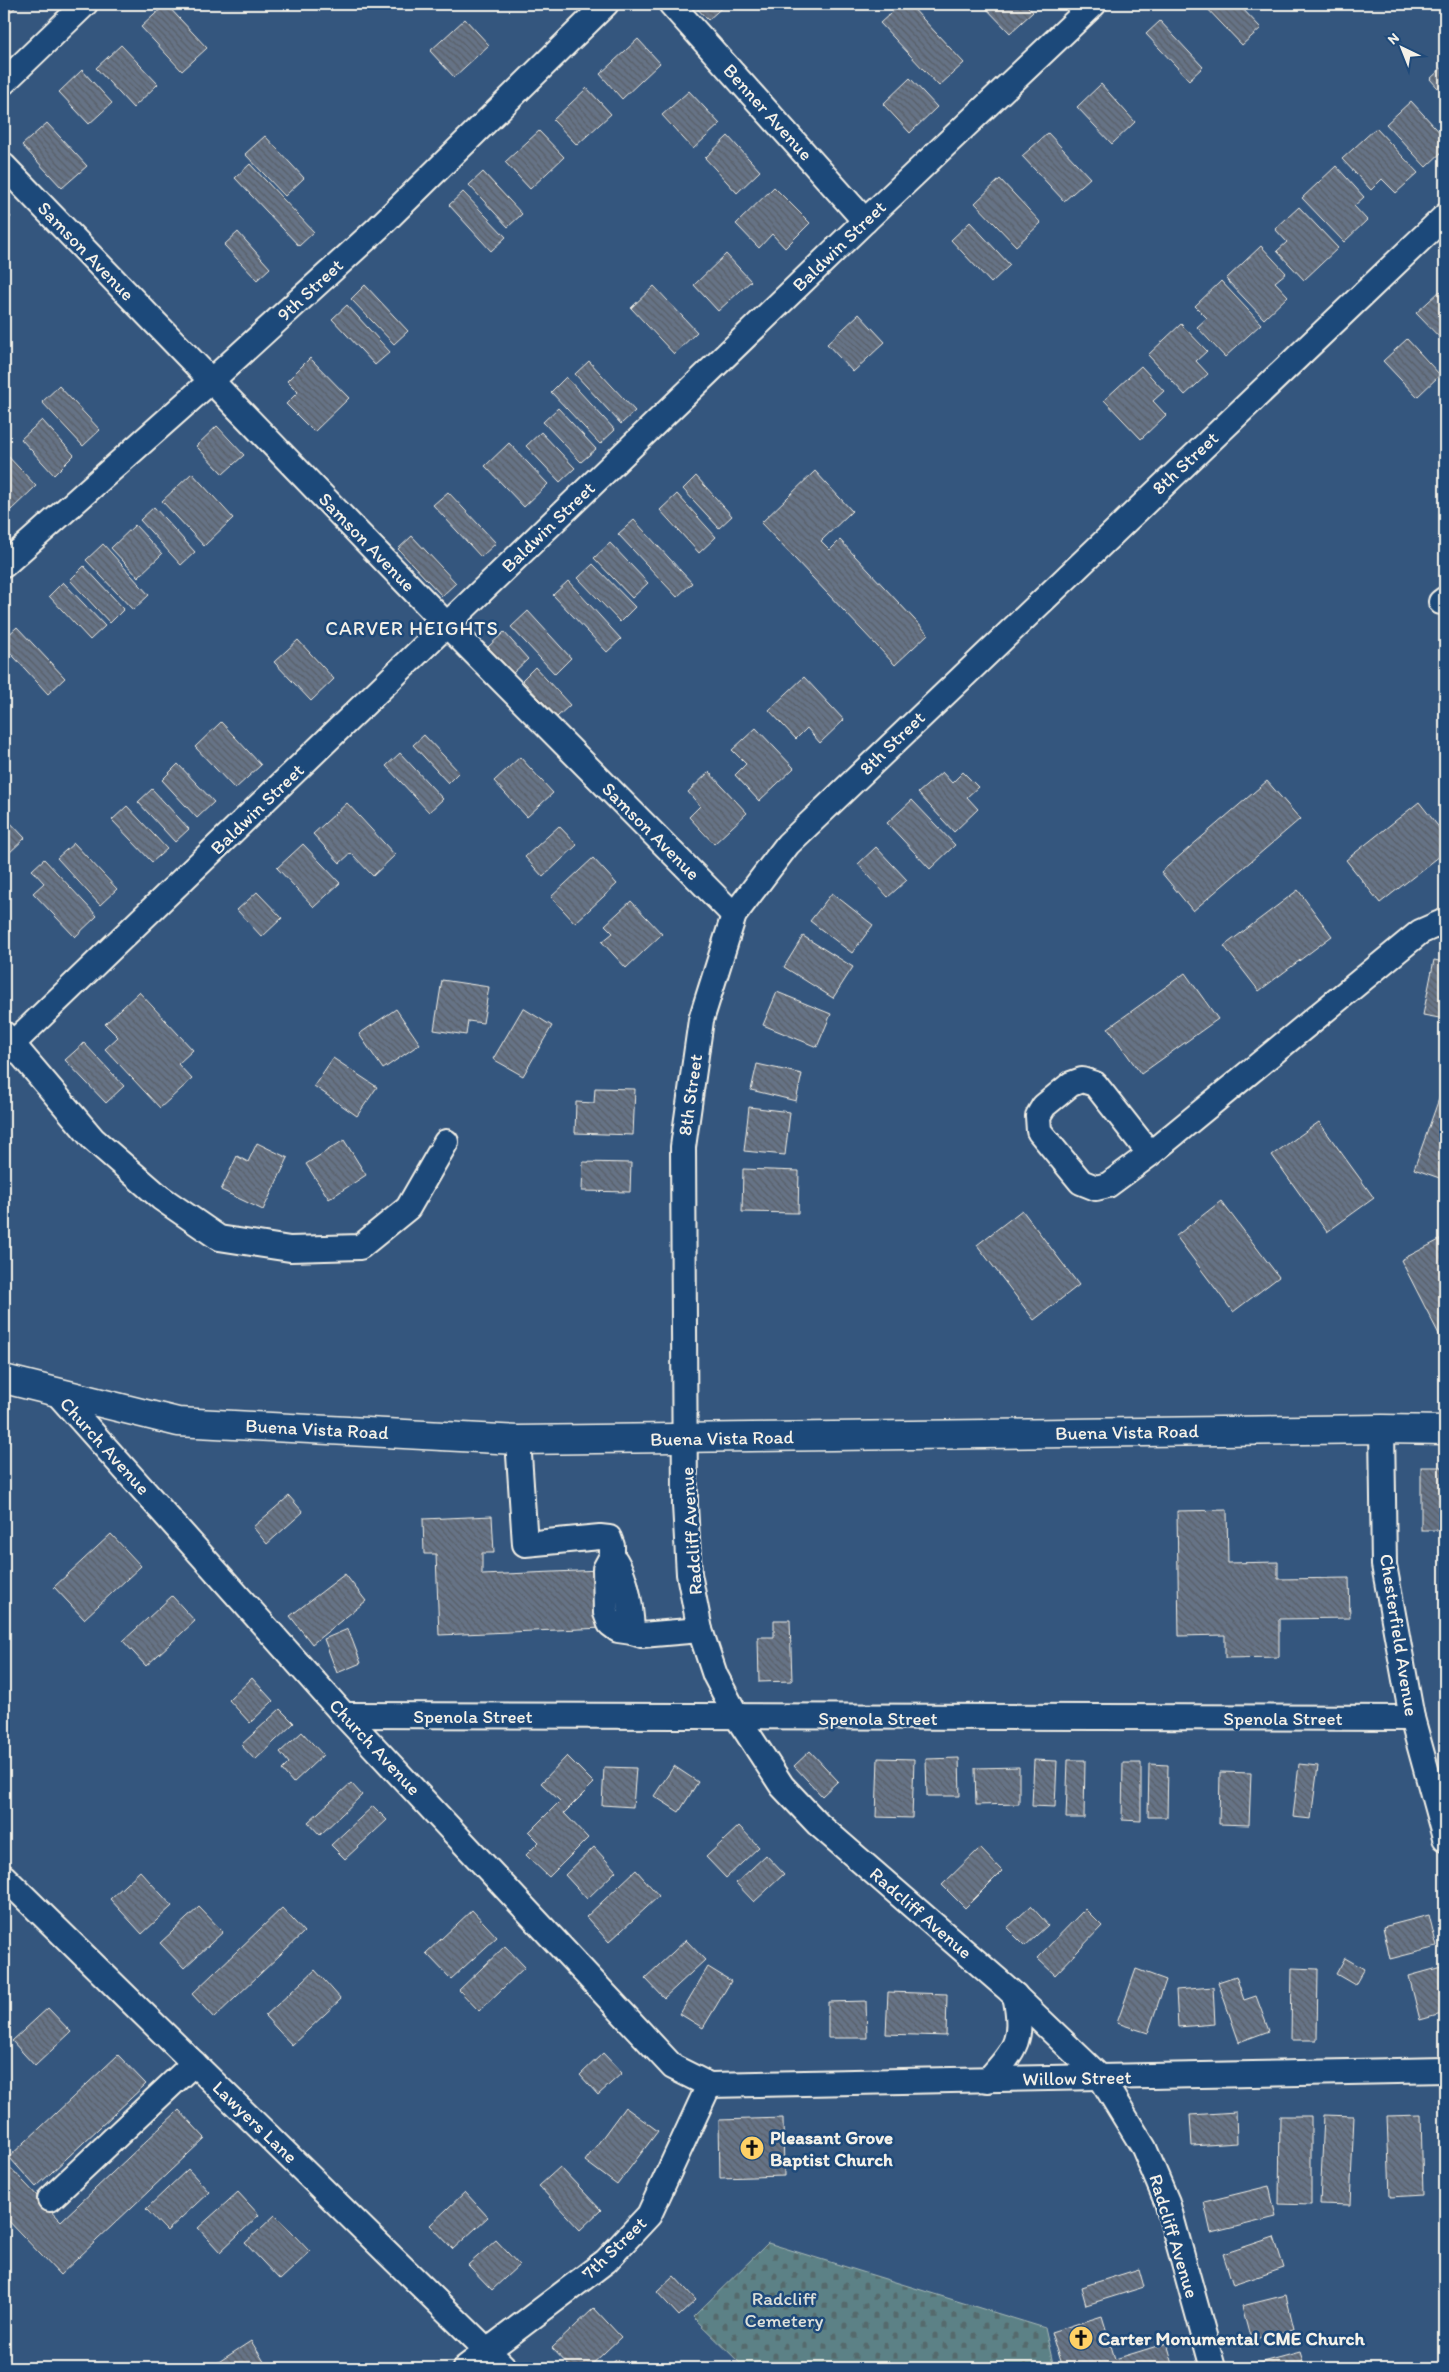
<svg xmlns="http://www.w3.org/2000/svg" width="1449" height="2372" font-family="Itim,sans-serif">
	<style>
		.cemetery { fill: url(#cemetery-stones); stroke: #a8b9b7 }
		.building { fill: url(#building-back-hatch); stroke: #f4f1e8 }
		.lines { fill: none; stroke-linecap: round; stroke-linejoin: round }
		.minor-casing { stroke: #f4f1e8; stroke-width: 28 }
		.major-casing { stroke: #f4f1e8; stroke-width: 31 }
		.minor { stroke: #1f4a7a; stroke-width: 24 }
		.major { stroke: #1f4a7a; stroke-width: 28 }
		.labels { text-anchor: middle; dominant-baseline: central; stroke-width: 5; stroke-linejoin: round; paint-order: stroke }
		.street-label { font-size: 19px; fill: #f4f1e8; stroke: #1f4a7a }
		.poi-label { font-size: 19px; font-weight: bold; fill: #f4f1e8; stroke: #1f4a7a; text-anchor: start }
		.park-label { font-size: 19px; fill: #dde0d9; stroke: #1f4a7a }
		.neighbourhood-label { font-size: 20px; letter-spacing: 1px; fill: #f4f1e8; stroke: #1f4a7a }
	</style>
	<defs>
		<pattern id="cemetery-stones" width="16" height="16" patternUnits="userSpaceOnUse" patternTransform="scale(1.25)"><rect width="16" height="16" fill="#5c8186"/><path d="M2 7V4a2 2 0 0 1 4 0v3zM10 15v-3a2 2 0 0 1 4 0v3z" fill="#546a6c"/></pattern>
		<pattern id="building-back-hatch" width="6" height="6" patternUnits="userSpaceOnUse" patternTransform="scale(1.25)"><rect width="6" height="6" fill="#667386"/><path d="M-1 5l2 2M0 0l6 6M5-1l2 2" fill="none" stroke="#585e66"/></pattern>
	</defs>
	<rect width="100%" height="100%" fill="#34567e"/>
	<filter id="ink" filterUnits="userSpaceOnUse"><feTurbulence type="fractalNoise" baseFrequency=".02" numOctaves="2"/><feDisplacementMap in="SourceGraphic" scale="10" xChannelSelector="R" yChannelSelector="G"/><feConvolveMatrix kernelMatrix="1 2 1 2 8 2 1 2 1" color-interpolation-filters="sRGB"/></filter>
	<g filter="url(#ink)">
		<path class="cemetery" d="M768,2243l277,85 9,40h-309l-52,-51z"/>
		<g class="building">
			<path d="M4,4h15l-15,14z"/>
			<path d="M166,4l41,44 -25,23 -41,-44z"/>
			<path d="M693,4h33l-18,16z"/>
			<path d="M901,4h8l55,59 -25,23 -59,-63z"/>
			<path d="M982,4h43l8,8 -23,21z"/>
			<path d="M1203,4h35l23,24 -19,17z"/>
			<path d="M465,19l24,26 -35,32 -24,-26z"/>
			<path d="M1160,21l43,46 -14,13 -43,-46z"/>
			<path d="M638,39l22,24 -38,36 -22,-25z"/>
			<path d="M121,45l37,39 -25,24 -37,-40z"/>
			<path d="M1445,65v31l-15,-17z"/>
			<path d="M82,70l30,33 -23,21 -30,-32z"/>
			<path d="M910,78l27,29 -27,26 -27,-29z"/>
			<path d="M1101,84l34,38 -23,22 -35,-37z"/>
			<path d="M587,88l24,26 -34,31 -24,-25z"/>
			<path d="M689,91l31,33 -27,25 -31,-34z"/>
			<path d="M1411,101l34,37v11l-19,18 -40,-43z"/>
			<path d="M47,123l40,43 -25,22 -40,-43z"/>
			<path d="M1376,128l42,45 -22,20 -14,-14 -11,11 -29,-31z"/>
			<path d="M539,131l25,26 -34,32 -25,-27z"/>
			<path d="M1048,133l42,45 -26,23 -42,-45z"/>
			<path d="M265,136l39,42 -19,18 -40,-42z"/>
			<path d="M728,136l32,35 -23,22 -32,-35z"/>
			<path d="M250,164l64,68 -15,14 -64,-68z"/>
			<path d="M1336,166l28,31 -10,9 13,14 -23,22 -42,-44z"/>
			<path d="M483,172l39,42 -14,13 -39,-42z"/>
			<path d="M1000,179l41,44 -25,23 -41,-43z"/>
			<path d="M774,187l36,36 -25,25 -13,-14 -13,14 -23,-24z"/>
			<path d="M463,192l43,45 -15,14 -42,-46z"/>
			<path d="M1299,207l39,41 -34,32 -27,-29 10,-9 -12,-13z"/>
			<path d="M4,209l7,8 -7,6z"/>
			<path d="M970,222l40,43 -19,18 -40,-43z"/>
			<path d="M238,232l32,36 -13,12 -33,-35z"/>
			<path d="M1261,246l25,27 -11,9 13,14 -24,23 -38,-40z"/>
			<path d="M726,254l25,27 -33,30 -24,-26z"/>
			<path d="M1221,281l40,43 -36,33 -28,-30 10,-9 -12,-12z"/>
			<path d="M365,285l43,46 -14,13 -43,-45z"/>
			<path d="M654,286l43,46 -23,22 -43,-46z"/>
			<path d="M1440,291l5,6v46l-29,-30z"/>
			<path d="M347,305l43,47 -15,13 -43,-46z"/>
			<path d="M859,314l26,28 -32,30 -26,-28z"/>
			<path d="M1181,324l26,27 -11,10 12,13 -23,21 -37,-40z"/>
			<path d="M1407,339l33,36 -23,22 -34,-36z"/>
			<path d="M310,358l39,40 -35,34 -28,-28 12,-12 -11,-11z"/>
			<path d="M589,361l46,50 -14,13 -46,-50z"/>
			<path d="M1141,366l23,25 -11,10 13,14 -25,24 -37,-39z"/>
			<path d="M566,377l49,53 -15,14 -49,-52z"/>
			<path d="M59,386l41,44 -17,16 -41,-44z"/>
			<path d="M558,408l38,41 -15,13 -38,-40z"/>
			<path d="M42,420l32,35 -20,20 -33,-36z"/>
			<path d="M217,426l27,29 -21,19 -27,-28z"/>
			<path d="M541,432l34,36 -15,14 -34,-36z"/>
			<path d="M509,443l39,41 -24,23 -39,-41z"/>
			<path d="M4,452l32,34 -25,24 -7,-8z"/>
			<path d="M815,471l37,40 -31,30 9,9 10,-10 88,94 -33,31 -134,-142z"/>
			<path d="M192,473l41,45 -29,28 -42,-45z"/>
			<path d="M696,476l36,40 -13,12 -36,-39z"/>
			<path d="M448,492l48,51 -15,14 -48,-52z"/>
			<path d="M677,494l39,43 -17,16 -39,-43z"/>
			<path d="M154,507l41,45 -14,13 -41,-45z"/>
			<path d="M634,520l58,63 -15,14 -59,-63z"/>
			<path d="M135,525l27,29 -24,23 -27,-29z"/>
			<path d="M412,536l44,47 -14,13 -44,-47z"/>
			<path d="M610,543l38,40 -16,15 -38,-40z"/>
			<path d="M103,544l46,51 -16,15 -47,-50z"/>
			<path d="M593,564l42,43 -15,15 -42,-44z"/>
			<path d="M84,566l40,43 -14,14 -40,-43z"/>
			<path d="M568,581l53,58 -14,13 -54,-57z"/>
			<path d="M63,582l42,44 -15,14 -41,-44z"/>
			<path d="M528,611l43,47 -16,16 -44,-47z"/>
			<path d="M17,627l48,51 -17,16 -44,-48v-7z"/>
			<path d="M504,632l24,27 -16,15 -24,-27z"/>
			<path d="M298,640l36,39 -23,22 -37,-39z"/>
			<path d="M535,667l35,38 -13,12 -35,-37z"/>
			<path d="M804,677l40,43 -24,23 -13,-15 -11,11 -27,-29z"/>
			<path d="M221,722l40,43 -26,24 -40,-42z"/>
			<path d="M756,728l38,40 -35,33 -24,-26 11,-11 -14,-14z"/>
			<path d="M424,735l35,37 -11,11 -35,-38z"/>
			<path d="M400,753l43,46 -14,13 -43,-46z"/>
			<path d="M520,757l33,36 -26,24 -33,-36z"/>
			<path d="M178,764l36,38 -17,16 -35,-38z"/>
			<path d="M709,772l38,41 -33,31 -25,-27 11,-11 -12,-14z"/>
			<path d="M942,772l10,11 11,-11 15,15 -11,10 11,12 -24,23 -36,-39z"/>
			<path d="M1267,781l33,38 -107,92 -32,-39z"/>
			<path d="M152,789l37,40 -14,13 -37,-40z"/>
			<path d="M912,800l43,45 -25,24 -43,-46z"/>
			<path d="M1419,802l26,33v17l-65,51 -34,-43z"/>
			<path d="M347,803l48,52 -22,21 -22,-23 -11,10 -27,-29z"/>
			<path d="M127,806l40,43 -15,13 -40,-42z"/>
			<path d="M7,819l18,19 -18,17 -3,-3v-29z"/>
			<path d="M559,826l18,19 -34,32 -18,-20z"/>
			<path d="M74,843l43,46 -17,16 -43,-47z"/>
			<path d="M303,844l37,39 -26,24 -37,-39z"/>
			<path d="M876,847l31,33 -19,17 -30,-33z"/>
			<path d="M593,858l24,26 -42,39 -24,-26z"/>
			<path d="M44,859l53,57 -22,21 -42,-44 11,-10 -12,-13z"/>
			<path d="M1298,890l34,46 -73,55 -35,-45z"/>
			<path d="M257,892l25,26 -20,19 -25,-27z"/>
			<path d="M832,893l41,32 -21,28 -42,-32z"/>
			<path d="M631,901l31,33 -36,34 -24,-26 11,-9 -8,-8z"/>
			<path d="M803,936l50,31 -20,31 -49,-31z"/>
			<path d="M1434,960l11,2v57l-22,-4z"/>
			<path d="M1185,973l33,46 -77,55 -33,-46z"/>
			<path d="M442,980l47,7 -6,36 -15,-2 -2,14 -32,-5z"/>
			<path d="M139,992l54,58 -15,14 14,15 -32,29 -55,-59 13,-12 -13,-13z"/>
			<path d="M777,992l54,22 -14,33 -54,-22z"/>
			<path d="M523,1008l29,18 -29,50 -30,-17z"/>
			<path d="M396,1009l24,35 -37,25 -24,-35z"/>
			<path d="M84,1043l40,43 -18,17 -41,-43z"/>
			<path d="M333,1058l44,29 -20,29 -43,-30z"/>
			<path d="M757,1064l45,10 -6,27 -45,-11z"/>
			<path d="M1445,1082v98l-31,-11z"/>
			<path d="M595,1088l40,1 -2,46 -58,-2 1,-31 18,1z"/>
			<path d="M749,1107l41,5 -5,43 -41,-4z"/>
			<path d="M1319,1122l55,76 -47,34 -55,-77z"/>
			<path d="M344,1140l22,35 -37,24 -23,-35z"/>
			<path d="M257,1143l31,15 -25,52 -42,-20 16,-34 11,6z"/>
			<path d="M583,1162l48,1 -1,29 -48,-1z"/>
			<path d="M743,1169l56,2 -1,42 -56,-1z"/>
			<path d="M1221,1201l58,76 -46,35 -57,-76z"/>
			<path d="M1022,1210l57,75 -45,35 -57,-75z"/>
			<path d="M1445,1237v107h-1l-43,-84z"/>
			<rect x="1421" y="1467" width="24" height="63"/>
			<path d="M289,1496l14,16 -36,32 -14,-17z"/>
			<path d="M1227,1510l1,53 50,-1v17l71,-1 1,40 -71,1v38l-54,1v-23l-46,1 -2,-125z"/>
			<path d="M492,1516l2,37h-12v22l119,-5 3,58 -165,7 -3,-81h-12l-1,-35z"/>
			<path d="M111,1534l30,32 -57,53 -30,-32z"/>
			<path d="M345,1574l21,27 -54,43 -22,-28z"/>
			<path d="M172,1596l23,25 -49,45 -23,-25z"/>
			<path d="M774,1620h16l2,61 -33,1 -1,-45h16z"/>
			<path d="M348,1629l13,34 -24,10 -13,-34z"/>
			<path d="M252,1678l21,23 -23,22 -21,-23z"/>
			<path d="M280,1709l14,14 -39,37 -14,-15z"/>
			<path d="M302,1732l21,23 -30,28 -11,-13 7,-7 -9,-11z"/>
			<path d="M810,1751l28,30 -16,15 -28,-30z"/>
			<path d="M567,1756l27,27 -30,30 24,25 -39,39 -23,-22 13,-13 -10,-10 31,-31 -19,-18z"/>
			<path d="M878,1758l36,1 -2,59 -36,-1z"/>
			<path d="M959,1758l1,38h-33l-1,-37z"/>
			<path d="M1034,1760l23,1 -2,46 -23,-1z"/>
			<path d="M1068,1760h17l-1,58h-18z"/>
			<path d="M1123,1763h18v58l-19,-1z"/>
			<path d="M1149,1764l19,1 -1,52h-19z"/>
			<path d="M1299,1764l19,2 -7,53 -18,-2z"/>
			<path d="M674,1766l24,16 -19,30 -25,-16z"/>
			<path d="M604,1767l32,1 -3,39 -31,-2z"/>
			<path d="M1019,1767v37l-43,1 -1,-37z"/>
			<path d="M1220,1772l31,1 -2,52 -30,-1z"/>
			<path d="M351,1783l11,12 -42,40 -12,-13z"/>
			<path d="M373,1806l14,14 -42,39 -14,-14z"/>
			<path d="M739,1826l20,21 -33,31 -20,-21z"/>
			<path d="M594,1847l22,24 -29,28 -22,-24z"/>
			<path d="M980,1848l22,23 -37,37 -23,-23z"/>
			<path d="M766,1855l18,19 -30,28 -18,-19z"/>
			<path d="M636,1870l23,26 -50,46 -23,-25z"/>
			<path d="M140,1871l32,35 -30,28 -32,-35z"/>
			<path d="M1031,1906l17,19 -23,21 -18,-18z"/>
			<path d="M199,1907l24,25 -39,36 -24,-25z"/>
			<path d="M282,1908l22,24 -90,86 -22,-24z"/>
			<path d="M1085,1909l17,17 -47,49 -18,-17z"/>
			<path d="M472,1910l25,27 -46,42 -25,-26z"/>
			<path d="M1429,1915l8,32 -47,12 -7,-32z"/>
			<path d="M686,1940l19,20 -41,38 -19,-20z"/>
			<path d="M505,1946l20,21 -46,44 -20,-21z"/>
			<path d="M1345,1958l19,11 -9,16 -19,-11z"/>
			<path d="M1445,1966v47l-25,7 -11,-44z"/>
			<path d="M708,1967l23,14 -28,47 -23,-14z"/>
			<path d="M1292,1968l26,1 -1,71h-26z"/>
			<path d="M1136,1969l30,11 -18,53 -31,-10z"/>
			<path d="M315,1970l26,29 -49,46 -27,-29z"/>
			<path d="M1236,1976l8,24 12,-4 13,35 -30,11 -21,-60z"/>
			<path d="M1213,1987l2,37 -37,3 -2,-37z"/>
			<path d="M888,1992l59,2 -1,42 -60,-2z"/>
			<path d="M866,2001l1,37h-39v-36z"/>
			<path d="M48,2008l23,24 -36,34 -23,-25z"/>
			<path d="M603,2053l19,20 -24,22 -18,-20z"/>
			<path d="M118,2055l28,29 -110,103 -27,-30z"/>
			<path d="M625,2107l33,24 -41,54 -32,-24z"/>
			<path d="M179,2110l26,28 -145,137 -56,-59 1,-54 56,59z"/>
			<path d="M1236,2112l1,31 -45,3 -2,-31z"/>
			<path d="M1324,2115l30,1 -4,89 -30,-1z"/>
			<path d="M1421,2115l2,80 -33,2 -3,-81z"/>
			<path d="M1280,2116h31v89l-32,-1z"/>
			<path d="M783,2118l1,58 -64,2 -1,-58z"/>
			<path d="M560,2167l41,43 -21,20 -41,-44z"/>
			<path d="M188,2169l21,23 -42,39 -21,-22z"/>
			<path d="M1269,2186l7,31 -65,16 -7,-31z"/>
			<path d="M238,2192l21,23 -39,37 -22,-24z"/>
			<path d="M465,2192l23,25 -35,32 -23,-24z"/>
			<path d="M275,2215l35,37 -30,28 -35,-37z"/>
			<path d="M1274,2237l10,31 -51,17 -10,-31z"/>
			<path d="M496,2240l23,25 -27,25 -24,-25z"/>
			<path d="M1139,2269l5,18 -58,18 -5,-18z"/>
			<path d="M674,2276l22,24 -17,16 -22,-24z"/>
			<path d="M1286,2295l8,34 -43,11 -9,-34z"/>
			<path d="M594,2308l27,29 -33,31h-17l-19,-20z"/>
			<path d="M1102,2316l13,43 52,-16 7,25h-112l-11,-36z"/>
			<path d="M251,2341l17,27h-48l-3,-5z"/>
			<path d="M1300,2352l5,16h-48l-1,-4z"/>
			<path d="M617,2359l9,9h-19z"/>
		</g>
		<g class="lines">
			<defs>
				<g id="minor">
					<path d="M671,4l194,217"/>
					<path d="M4,82l81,-78"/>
					<path d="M4,166l443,459 287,290"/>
					<path d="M4,565l207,-184 167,-153 228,-224"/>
					<path d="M1441,602l4,-3"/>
					<path d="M4,1034l89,105 68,59 58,40 71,11 70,-2 48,-39 38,-66"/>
					<path d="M4,1052l861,-831 229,-217"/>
					<path d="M1150,1154l-55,-70 -13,-4 -11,4 -27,22 -6,10 1,15 42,51 15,6 12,-3 42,-31 270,-222 25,-11"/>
					<path d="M56,1392l288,323 329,352 36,18 736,-15"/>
					<path d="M1382,1429l2,136 28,153 33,120"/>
					<path d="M518,1440l7,104 75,-7 9,1 3,8v10c15,19 19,52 20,76l10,3 58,-5"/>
					<path d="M612,1556l-7,13 1,44 4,11 8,6 14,2"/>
					<path d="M344,1715l1068,3"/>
					<path d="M4,1877l501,491"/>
					<path d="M988,2080c29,-32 36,-42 27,-85"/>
					<path d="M50,2199l144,-136"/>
					<path d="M465,2368l141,-107 43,-46 60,-130"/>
					<path d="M1213,2368l-46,-166 -23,-54 -43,-70 -93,-89 -190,-165 -36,-38 -45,-69 -22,-42 -15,-45 -11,-56 -4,-69 -2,-358 18,-127 33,-105 54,-71 657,-628"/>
				</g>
				<path id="major" d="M4,1379l174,43 340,18 864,-11 63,1"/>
			</defs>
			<use href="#minor" class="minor-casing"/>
			<use href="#major" class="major-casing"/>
			<use href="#minor" class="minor"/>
			<use href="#major" class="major"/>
		</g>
	</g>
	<defs>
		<symbol id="church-disc" viewBox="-11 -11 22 22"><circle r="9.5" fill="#ffd166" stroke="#1f4a7a"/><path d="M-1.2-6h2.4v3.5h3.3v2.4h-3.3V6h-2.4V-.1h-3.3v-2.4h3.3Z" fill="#111"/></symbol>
	</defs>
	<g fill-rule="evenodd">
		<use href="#church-disc" x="738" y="2134" width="28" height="28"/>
		<use href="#church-disc" x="1067" y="2324" width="28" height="28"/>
	</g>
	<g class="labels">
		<g class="street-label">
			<text transform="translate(768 112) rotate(48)">Benner Avenue</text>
			<text transform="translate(839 246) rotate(-44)">Baldwin Street</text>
			<text transform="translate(86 251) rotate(46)">Samson Avenue</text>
			<text transform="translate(310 290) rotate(-43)">9th Street</text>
			<text transform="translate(1185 463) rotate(-43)">8th Street</text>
			<text transform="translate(548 527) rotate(-44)">Baldwin Street</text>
			<text transform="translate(367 542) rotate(46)">Samson Avenue</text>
			<text transform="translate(892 743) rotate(-44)">8th Street</text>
			<text transform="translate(257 809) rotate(-44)">Baldwin Street</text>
			<text transform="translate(651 831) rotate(45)">Samson Avenue</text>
			<text transform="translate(690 1095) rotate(-82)">8th Street</text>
			<text transform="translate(317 1429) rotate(3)">Buena Vista Road</text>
			<text transform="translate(1127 1432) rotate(-1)">Buena Vista Road</text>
			<text transform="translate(722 1438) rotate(-1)">Buena Vista Road</text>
			<text transform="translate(105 1446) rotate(48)">Church Avenue</text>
			<text transform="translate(691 1531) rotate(-94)">Radcliff Avenue</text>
			<text transform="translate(1399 1635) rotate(81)">Chesterfield Avenue</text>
			<text x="473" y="1716">Spenola Street</text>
			<text x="878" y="1718">Spenola Street</text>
			<text x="1283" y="1718">Spenola Street</text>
			<text transform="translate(375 1747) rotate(47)">Church Avenue</text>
			<text transform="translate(921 1913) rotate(41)">Radcliff Avenue</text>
			<text transform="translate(1077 2078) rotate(-1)">Willow Street</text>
			<text transform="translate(255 2122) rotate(44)">Lawyers Lane</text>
			<text transform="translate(1174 2236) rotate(73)">Radcliff Avenue</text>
			<text transform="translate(614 2248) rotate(-44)">7th Street</text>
		</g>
		<g class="poi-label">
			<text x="770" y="2137">Pleasant Grove<tspan x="770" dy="22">Baptist Church</tspan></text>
			<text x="1098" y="2338">Carter Monumental CME Church</text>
		</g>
		<g class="park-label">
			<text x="784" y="2298">Radcliff<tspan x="784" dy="22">Cemetery</tspan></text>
		</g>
		<g class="neighbourhood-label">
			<text x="412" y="628">CARVER HEIGHTS</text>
		</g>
	</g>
	<rect width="1449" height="2372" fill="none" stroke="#1f4a7a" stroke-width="20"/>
	<rect x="10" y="10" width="1429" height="2352" fill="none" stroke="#f4f1e8" stroke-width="2" filter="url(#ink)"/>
	<g transform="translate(1402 48) rotate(317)" stroke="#1f4a7a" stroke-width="4" paint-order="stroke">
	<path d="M0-4L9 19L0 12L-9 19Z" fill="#f4f1e8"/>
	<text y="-8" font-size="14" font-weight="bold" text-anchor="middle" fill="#f4f1e8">N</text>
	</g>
</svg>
